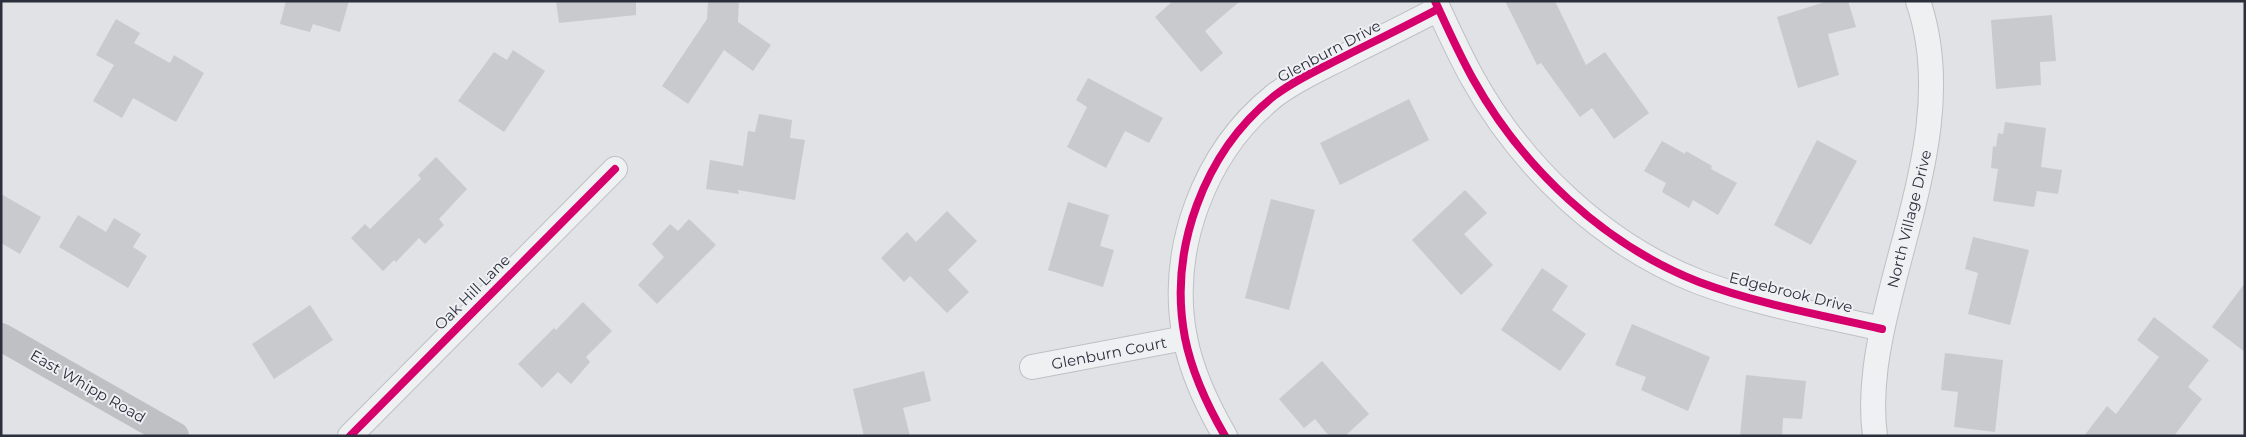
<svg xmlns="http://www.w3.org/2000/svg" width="2246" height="437" font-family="Montserrat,sans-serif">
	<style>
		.building { fill: #c9cacd }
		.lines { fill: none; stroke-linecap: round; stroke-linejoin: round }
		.street-casing { stroke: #bec0c3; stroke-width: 26 }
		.street { stroke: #eff0f2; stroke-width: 24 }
		.secondary { stroke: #bfc0c4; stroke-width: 28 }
		.cycleway-casing { stroke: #eef0f4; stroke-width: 11 }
		.cycleway { stroke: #d6006c; stroke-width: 8 }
		.labels { text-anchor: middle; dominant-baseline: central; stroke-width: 4; stroke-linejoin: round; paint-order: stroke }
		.street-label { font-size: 15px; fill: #2a2f3b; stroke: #eef0f4 }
	</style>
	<rect width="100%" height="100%" fill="#e0e2e5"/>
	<g class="building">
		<path d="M286,1h63l-9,31 -27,-8 -3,8 -30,-8z"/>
		<path d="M556,1h80v14l-77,8z"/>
		<path d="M708,1h31l-1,21 33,23 -18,26 -29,-21 -36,54 -26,-18 45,-67z"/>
		<path d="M1173,1h67l-35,30 18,22 -22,19 -46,-55z"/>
		<path d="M1505,1h50l31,64 19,-13 44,61 -35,26 -22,-31 -12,9 -39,-54 -4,2z"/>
		<path d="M1828,1h20l8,26 -28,7 11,41 -41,13 -21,-71z"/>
		<path d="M2052,15l4,46 -16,1 1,23 -45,4 -5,-69z"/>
		<path d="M116,19l24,14 -6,10 36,20 4,-8 30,18 -28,49 -43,-24 -11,20 -29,-17 21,-36 -18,-10z"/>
		<path d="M513,50l32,21 -41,61 -46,-31 36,-49 13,8z"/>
		<path d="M1088,78l75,40 -14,25 -24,-12 -19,37 -39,-21 20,-40 -11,-7z"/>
		<path d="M1409,99l20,41 -89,45 -20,-42z"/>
		<path d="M759,114l33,6 -2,18 15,2 -10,60 -57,-10 1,4 -33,-5 4,-29 33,6 5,-35 7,1z"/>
		<path d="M2005,122l41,6 -5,39 21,3 -4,24 -21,-3 -3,16 -41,-6 5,-32 -7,-1 2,-22 3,1 2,-14 5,1z"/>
		<path d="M1817,140l40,21 -46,84 -37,-20z"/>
		<path d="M1662,141l23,13 1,-3 26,15 -1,3 26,14 -19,32 -25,-15 -4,8 -27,-16 4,-9 -22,-12z"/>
		<path d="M436,157l31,32 -28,30 5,6 -19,19 -6,-6 -23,24 -2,-2 -11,11 -32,-33 14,-14 5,5 51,-50 -3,-4z"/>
		<path d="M1465,190l22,23 -23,21 29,31 -32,30 -49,-55z"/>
		<path d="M1,194l40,23 -21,37 -19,-11z"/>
		<path d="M1271,199l44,11 -26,100 -44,-12z"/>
		<path d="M1068,202l41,13 -9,31 14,4 -11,37 -55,-17z"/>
		<path d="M947,211l30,30 -29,29 21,22 -22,21 -37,-37 -6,6 -23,-24 26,-26 9,10z"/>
		<path d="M78,215l28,17 8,-14 27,16 -8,13 14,9 -19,32 -69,-41z"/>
		<path d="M689,219l27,26 -59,59 -19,-19 26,-28 -12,-13 18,-20 8,7z"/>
		<path d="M1973,237l56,13 -19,75 -42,-11 10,-41 -13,-4z"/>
		<path d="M1542,268l26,18 -16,24 34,24 -26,37 -59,-41z"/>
		<path d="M2245,283v69l-33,-25z"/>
		<path d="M583,302l29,29 -26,26 4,5 -19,22 -13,-12 -16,16 -24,-24 36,-36 2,2z"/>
		<path d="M310,305l23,35 -59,39 -22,-35z"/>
		<path d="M2154,317l55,43 -21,27 14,12 -28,37h-90l23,-30 9,8 43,-57 -22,-17z"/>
		<path d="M1632,324l78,33 -22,54 -47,-21 5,-13 -31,-12z"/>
		<path d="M1945,353l58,7 -8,72 -41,-5 4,-35 -17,-2z"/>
		<path d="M1322,361l47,53 -24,22h-16l-14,-17 -11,9 -25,-29z"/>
		<path d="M924,371l7,30 -28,7 7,28h-46l-11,-47z"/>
		<path d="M1746,375l60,6 -4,38 -19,-1 -1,18h-42z"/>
	</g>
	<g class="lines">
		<defs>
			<g id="street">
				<path d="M1435,1c12,26 24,53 38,78 49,88 131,166 226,203 59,22 122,33 183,47"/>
				<path d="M1032,367l153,-29"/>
				<path d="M350,436l265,-267"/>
				<path d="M1225,436c-18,-31 -33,-63 -40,-98 -17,-88 19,-186 89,-242 22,-17 48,-28 73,-41 30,-15 61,-30 91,-46"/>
				<path d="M1875,436c-6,-45 3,-92 14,-136 23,-96 63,-200 29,-299"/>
			</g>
		</defs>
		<use href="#street" class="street-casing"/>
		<use href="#street" class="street"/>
		<path class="secondary" d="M1,337l174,99"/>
		<defs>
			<g id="cycleway">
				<path d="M1435,1c12,26 24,53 38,78 49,88 131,166 226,203 59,22 122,33 183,47"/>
				<path d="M350,436l265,-267"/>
				<path d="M1225,436c-18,-31 -33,-63 -40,-98 -17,-88 19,-186 89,-242 22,-17 48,-28 73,-41 30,-15 61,-30 91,-46"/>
			</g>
		</defs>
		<use href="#cycleway" class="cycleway-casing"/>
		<use href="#cycleway" class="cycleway"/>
	</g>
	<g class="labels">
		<g class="street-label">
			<text transform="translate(1329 51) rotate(-28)">Glenburn Drive</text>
			<text transform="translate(1909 219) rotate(-76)">North Village Drive</text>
			<text transform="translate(472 292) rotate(-45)">Oak Hill Lane</text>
			<text transform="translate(1791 292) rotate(14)">Edgebrook Drive</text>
			<text transform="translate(1109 353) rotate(-11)">Glenburn Court</text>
			<text transform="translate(88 386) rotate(30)">East Whipp Road</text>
		</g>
	</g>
	<rect width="2246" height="437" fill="none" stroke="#2a2f3b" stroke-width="5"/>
</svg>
